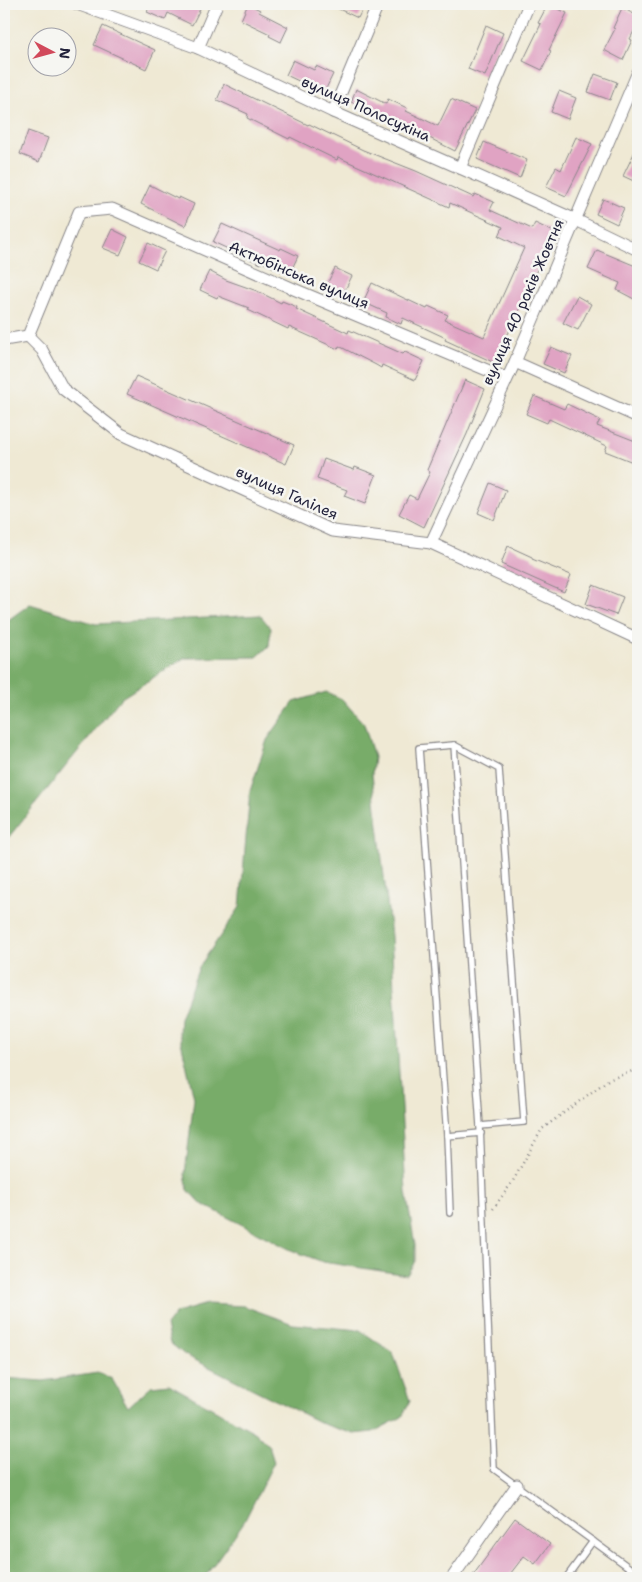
<svg xmlns="http://www.w3.org/2000/svg" width="642" height="1582" font-family="'Shantell Sans',sans-serif">
	<style>
		.forest { fill: #78ac69; stroke: #4d6752 }
		.building { fill: #e0a3c3 }
		.lines { fill: none; stroke-linecap: round; stroke-linejoin: round }
		.lane-casing { stroke: #888688; stroke-width: 8 }
		.street-casing { stroke: #888688; stroke-width: 13 }
		.path { stroke: #888688; stroke-width: 2.5; stroke-dasharray: 1 4; stroke-linecap: butt }
		.lane { stroke: #fff; stroke-width: 5.5 }
		.street { stroke: #fff; stroke-width: 11 }
		.labels { text-anchor: middle; dominant-baseline: central; stroke-width: 5; stroke-linejoin: round; paint-order: stroke }
		.street-label { font-size: 15px; fill: #22223b; stroke: #f6f6f2 }
	</style>
	<rect width="100%" height="100%" fill="#f6f6f2"/>
	<filter id="ink" filterUnits="userSpaceOnUse"><feTurbulence type="fractalNoise" baseFrequency=".02" numOctaves="2"/><feDisplacementMap in="SourceGraphic" scale="10" xChannelSelector="R" yChannelSelector="G"/><feConvolveMatrix kernelMatrix="1 2 1 2 8 2 1 2 1" color-interpolation-filters="sRGB"/></filter>
	<filter id="wash" filterUnits="userSpaceOnUse"><feTurbulence type="fractalNoise" baseFrequency=".0096" numOctaves="4" result="noise"/><feDisplacementMap in="SourceGraphic" scale="20" xChannelSelector="R" yChannelSelector="G"/><feGaussianBlur stdDeviation="1.12" result="paint"/><feColorMatrix in="noise" values="0 0 0 0 0 0 0 0 0 0 0 0 0 0 0 0 0 1.4 0 .05"/><feComposite in="paint" operator="in"/></filter>
	<g filter="url(#wash)">
		<rect width="100%" height="100%" fill="#efe9d4"/>
		<g class="forest">
			<path d="M30,604l66,20 164,-9 11,13 -2,18 -12,11 -73,1 -64,41 -116,144v-220z"/>
			<path d="M326,692l16,7 22,25 10,33 -2,17 19,162 15,256 9,53v16l-8,14 -84,-13 -32,-12 -91,-47 -12,-13 -3,-16 9,-76 -15,-65 1,-15 19,-51 41,-60 10,-116 17,-51 27,-38z"/>
			<path d="M207,1304l37,2 49,18 67,6 33,23 17,48 -8,16 -29,15 -19,2 -31,-10 -138,-69 -15,-12 -4,-17 10,-13z"/>
			<path d="M98,1373l14,6 16,28 23,-21 18,-2 87,49 13,13 5,16 -30,60 -40,56h-200v-200l39,3z"/>
		</g>
		<g id="blocks">
			<g class="building">
				<path d="M148,4h40l12,5 -8,16 -24,-12 -3,7 -18,-8 3,-7z"/>
				<path d="M248,4l12,6 -1,2 29,15 -7,15 -12,-6 1,-2 -29,-14z"/>
				<path d="M328,4h37l-7,14z"/>
				<path d="M548,4l19,9 -18,37 2,1 -9,19 -19,-9 18,-37 -3,-1z"/>
				<path d="M622,8l16,8v7l-8,16 2,1 -9,20 -19,-10 11,-21 -2,-1z"/>
				<path d="M486,25l17,8 -18,43 -17,-7z"/>
				<path d="M103,26l52,24 -9,19 -52,-24z"/>
				<path d="M293,60l21,10 2,-4 17,8 -9,19 -38,-18z"/>
				<path d="M595,74l22,8 -7,18 -22,-8z"/>
				<path d="M224,84l84,41 1,-1 54,26 53,21 57,26 2,-3 19,8 -4,8 42,19 3,-6 19,9 -59,131 -50,-23 1,-2 -43,-20 -2,6 -15,-7 1,-4 -24,-11 9,-19 55,26 1,-3 20,9 -3,5 39,17 40,-89 -25,-12 4,-9 -53,-24 -1,4 -111,-50 -1,3 -47,-23 -1,2 -42,-21 1,-4 -31,-14z"/>
				<path d="M356,89l30,15 2,-5 19,9 -1,3 32,15 13,-27 24,11 -20,41 -55,-28 -1,2 -48,-23z"/>
				<path d="M559,91l17,7 -8,21 -17,-7z"/>
				<path d="M28,131l20,7 -9,24 -19,-8z"/>
				<path d="M576,137l16,7 -26,52 -20,-9 10,-20 5,3z"/>
				<path d="M484,142l43,18 -7,18 -43,-19z"/>
				<path d="M638,145v38l-15,-7z"/>
				<path d="M150,185l28,14 1,-2 15,7 -9,22 -44,-22z"/>
				<path d="M603,199l21,9 -7,16 -21,-10z"/>
				<path d="M222,224l58,26 1,-2 17,8 -9,19 -27,-13 -1,2 -48,-22z"/>
				<path d="M112,229l16,8 -8,18 -17,-7z"/>
				<path d="M148,243l17,8 -9,18 -17,-8z"/>
				<path d="M597,250l41,17v24l-4,8 -17,-9 3,-7 -32,-14z"/>
				<path d="M335,268l17,8 -9,18 -17,-8z"/>
				<path d="M209,271l17,9 31,11 24,12 1,-2 15,6 -1,2 52,24 1,-3 54,24 2,-2 19,9 -9,19 -33,-15 -1,3 -5,-3 -37,-19 -1,3 -49,-22 -1,2 -40,-19 1,-2 -31,-12 -1,2 -17,-8z"/>
				<path d="M577,296l14,8 -13,26 -15,-7z"/>
				<path d="M551,347l21,9 -8,17 -21,-9z"/>
				<path d="M136,376l158,69 -8,19 -159,-70z"/>
				<path d="M465,380l20,9 -18,45 -43,93 -25,-13 10,-19 8,4 13,-27 -3,-2z"/>
				<path d="M534,396l30,13 3,-5 33,16 -3,6 41,16v22l-33,-13 2,-5 -58,-27 -2,4 -21,-9z"/>
				<path d="M324,459l30,11 1,-3 21,8 -11,29 -21,-8 3,-6 -30,-11z"/>
				<path d="M490,483l16,7 -12,30 -16,-7z"/>
				<path d="M508,546l24,11v2l39,16 -7,17 -63,-28z"/>
				<path d="M593,585l30,12 -7,18 -30,-11z"/>
				<path d="M515,1518l35,26 -15,20 -11,-8 -17,22h-36z"/>
			</g>
		</g>
	</g>
	<g filter="url(#ink)">
		<use href="#blocks" fill-opacity="0" stroke="#888688" stroke-width="1"/>
		<g class="lines">
			<defs>
				<g id="lane">
					<path d="M454,745l26,381 14,343 144,105"/>
					<path d="M447,1136l34,-3"/>
					<path d="M450,1213l-3,-77 -28,-388 35,-3 45,24 25,353 -44,4"/>
					<path d="M566,1578l27,-37"/>
				</g>
				<g id="street">
					<path d="M77,4l121,44 135,64 127,56 116,52 62,30"/>
					<path d="M198,48l19,-44"/>
					<path d="M333,112l45,-108"/>
					<path d="M460,168l69,-164"/>
					<path d="M28,336l51,-124 33,-3 184,81 210,88"/>
					<path d="M4,340l24,-4 14,14 21,39 58,45 212,97 98,12 207,96"/>
					<path d="M515,362l123,55"/>
					<path d="M431,543l84,-181 123,-290"/>
					<path d="M452,1578l65,-93"/>
				</g>
			</defs>
			<use href="#lane" class="lane-casing"/>
			<use href="#street" class="street-casing"/>
			<path class="path" d="M493,1209l20,-28 29,-52 66,-49 30,-11"/>
			<use href="#lane" class="lane"/>
			<use href="#street" class="street"/>
		</g>
	</g>
	<g class="labels">
		<g class="street-label">
			<text transform="translate(366 109) rotate(24)">вулиця Полосухіна</text>
			<text transform="translate(299 275) rotate(23)">Актюбінська вулиця</text>
			<text transform="translate(523 302) rotate(-66)">вулиця 40 років Жовтня</text>
			<text transform="translate(287 493) rotate(24)">вулиця Галілея</text>
		</g>
	</g>
	<rect width="642" height="1582" fill="none" stroke="#f6f6f2" stroke-width="20"/>
	<g transform="translate(52 52) rotate(96)"><circle r="24" fill="#f6f6f2" stroke="#a1a1a9"/>
	<path d="M0-4L9 19L0 12L-9 19Z" fill="#d1495b"/>
	<text y="-8" font-size="14" font-weight="bold" text-anchor="middle" fill="#22223b">N</text>
	</g>
</svg>
